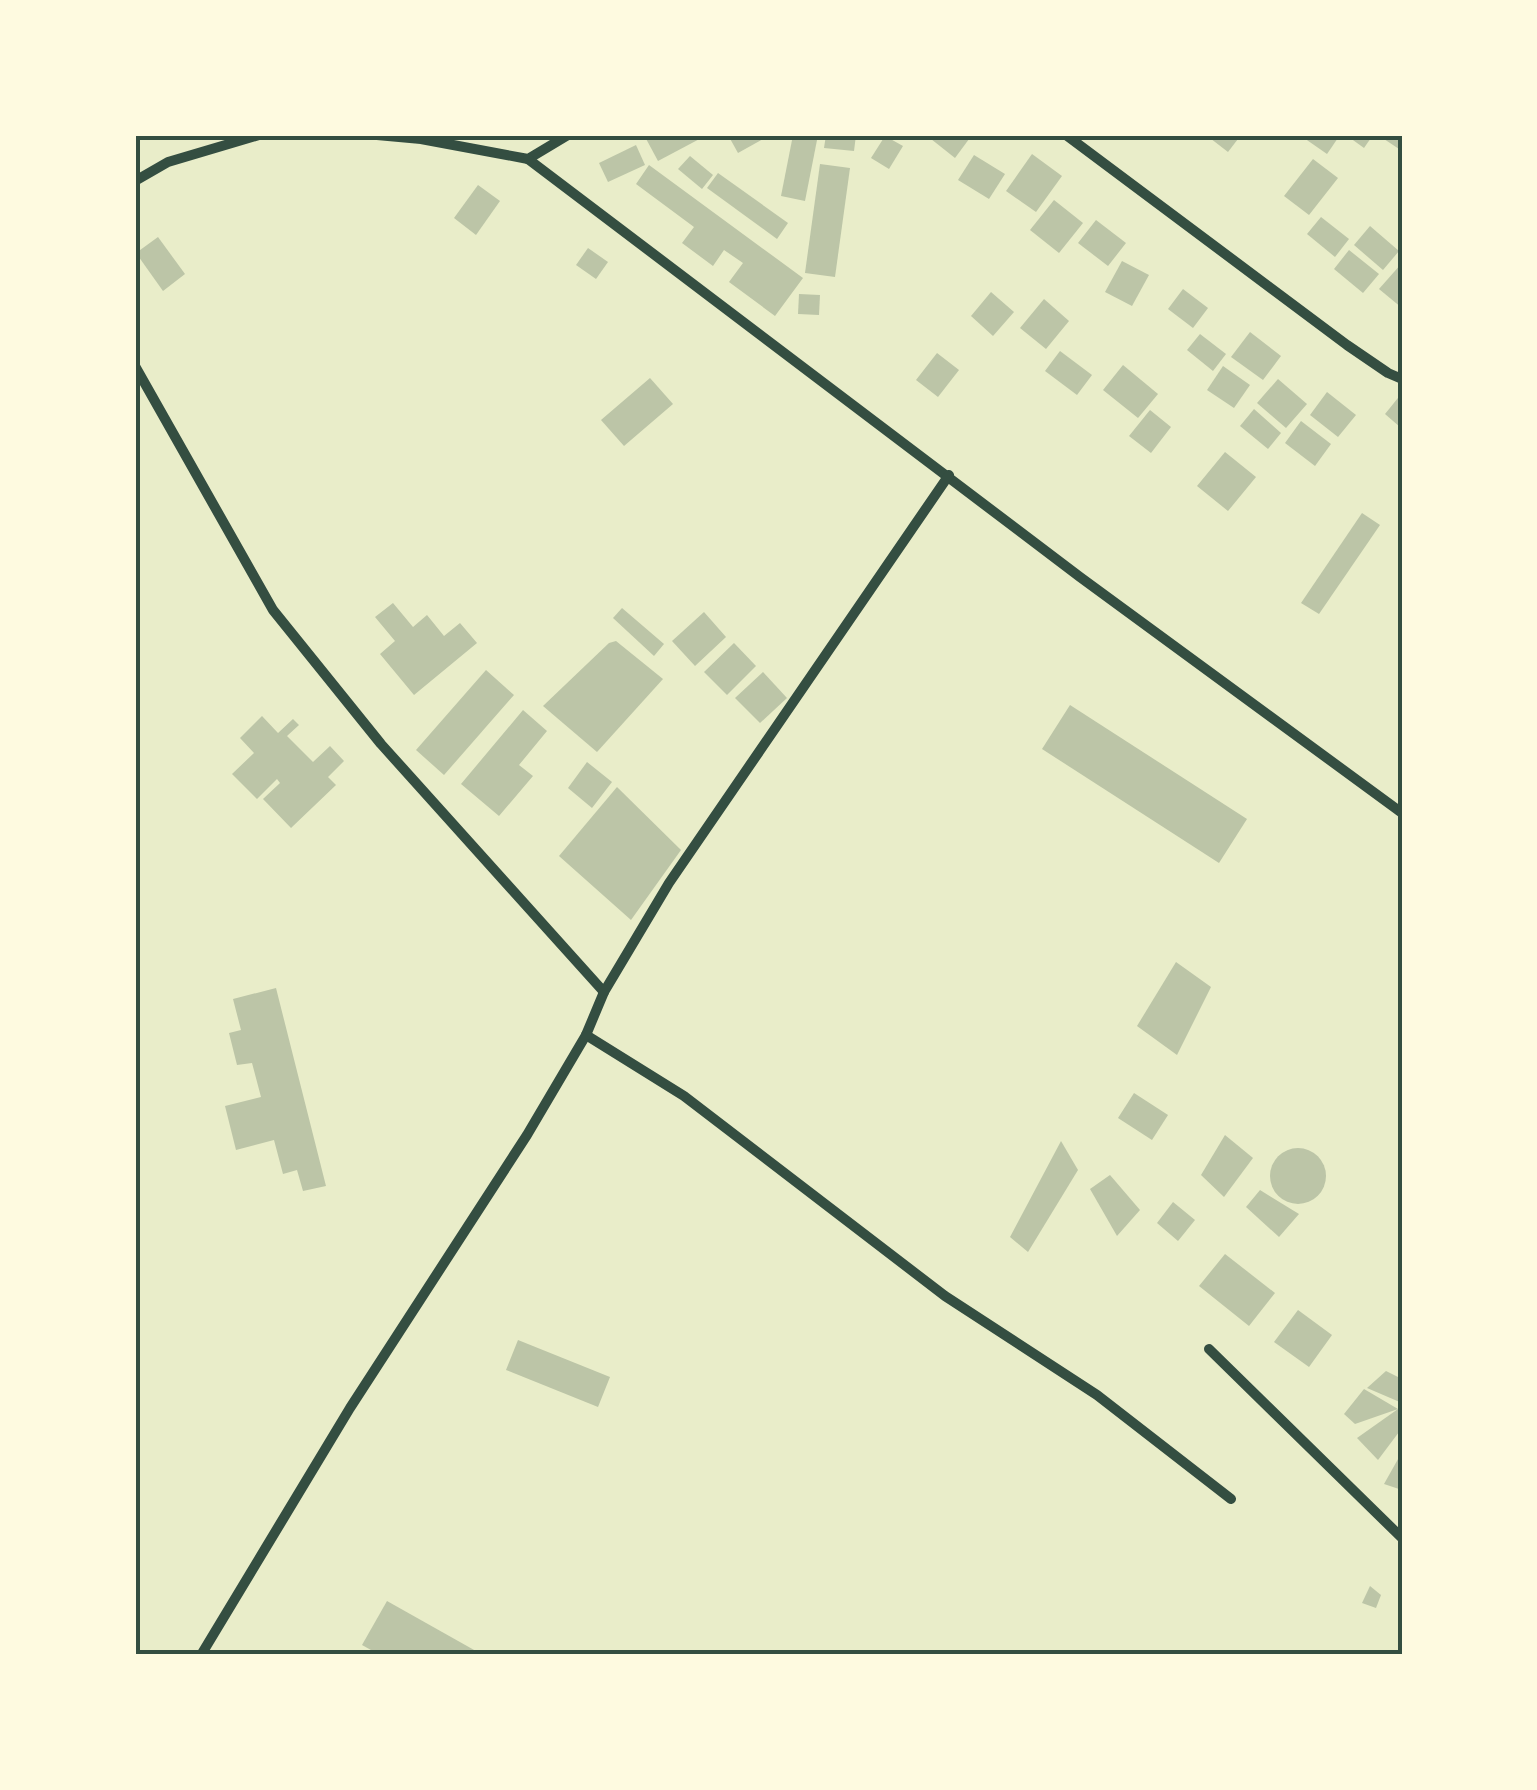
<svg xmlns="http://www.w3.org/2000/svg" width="1537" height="1790" font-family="'Alegreya Sans',sans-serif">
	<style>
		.building { fill: #bcc5a7 }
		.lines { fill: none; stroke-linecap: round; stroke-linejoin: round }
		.minor { stroke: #344e41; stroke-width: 10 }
		.neatline { fill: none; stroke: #344e41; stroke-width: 4 }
	</style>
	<rect width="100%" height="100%" fill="#e9edc9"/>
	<g class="building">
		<path d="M644,135h63l-49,26z"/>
		<path d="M728,135h42l-32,18z"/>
		<path d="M793,135h25l-13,66 -24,-5z"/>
		<path d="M826,135h30l-2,16 -30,-3z"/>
		<path d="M926,135h46l-17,23z"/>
		<path d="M1206,135h35l-13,17z"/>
		<path d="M1306,135h34l-13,19 -23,-16z"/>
		<path d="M1346,135h27l-9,13z"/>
		<path d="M1382,135h20v16l-21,-14z"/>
		<path d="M885,136l18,10 -14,23 -18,-11z"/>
		<path d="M636,145l9,20 -37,17 -9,-19z"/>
		<path d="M1032,154l30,22 -26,36 -30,-21z"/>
		<path d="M974,155l31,19 -16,25 -31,-19z"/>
		<path d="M690,156l23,19 -11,14 -24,-20z"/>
		<path d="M1313,159l25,19 -29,37 -25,-19z"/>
		<path d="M820,164l30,4 -15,109 -30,-4z"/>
		<path d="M649,165l154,113 -28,38 -46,-34 14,-19 -19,-13 -11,16 -31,-23 12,-16 -58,-43z"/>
		<path d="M718,173l70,50 -11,16 -70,-51z"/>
		<path d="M478,185l22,16 -24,34 -22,-17z"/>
		<path d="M1054,200l29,23 -24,30 -29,-23z"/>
		<path d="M1321,217l28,22 -14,18 -28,-23z"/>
		<path d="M1096,220l30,23 -18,23 -30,-23z"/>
		<path d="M1370,226l29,25 -16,19 -29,-25z"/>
		<path d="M158,237l27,37 -22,17 -27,-38z"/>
		<path d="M588,248l20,14 -12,17 -20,-14z"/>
		<path d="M1349,250l30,24 -16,19 -29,-24z"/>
		<path d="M1122,261l27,14 -17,31 -27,-14z"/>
		<path d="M1402,263v45l-23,-19z"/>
		<path d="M1183,289l25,19 -15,20 -25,-19z"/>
		<path d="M991,292l23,20 -21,24 -22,-20z"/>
		<path d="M799,294l21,1 -1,20 -21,-1z"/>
		<path d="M1044,299l25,22 -23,28 -26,-21z"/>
		<path d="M1250,332l31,24 -18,24 -32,-23z"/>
		<path d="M1200,334l26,20 -13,17 -26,-21z"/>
		<path d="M1060,351l32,24 -15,20 -32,-24z"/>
		<path d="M937,353l22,17 -21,27 -22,-17z"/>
		<path d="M1123,365l35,29 -20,24 -35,-28z"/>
		<path d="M1223,366l27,19 -16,23 -27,-18z"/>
		<path d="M650,378l23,26 -49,42 -23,-26z"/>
		<path d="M1278,379l29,25 -21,24 -29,-25z"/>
		<path d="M1327,392l29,23 -18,22 -28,-22z"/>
		<path d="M1402,393v32l-2,2 -15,-13z"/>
		<path d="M1254,409l27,24 -13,16 -28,-23z"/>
		<path d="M1150,410l21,17 -20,26 -22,-17z"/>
		<path d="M1301,421l30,23 -16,22 -30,-23z"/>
		<path d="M1225,452l31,25 -28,34 -31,-25z"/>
		<path d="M1362,513l18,12 -61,89 -18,-11z"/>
		<path d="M393,603l20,24 14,-12 17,21 16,-13 17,20 -63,52 -34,-41 15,-13 -20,-24z"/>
		<path d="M622,608l42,36 -10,12 -41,-38z"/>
		<path d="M704,612l22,25 -31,29 -23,-25z"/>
		<path d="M616,641l47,38 -66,73 -54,-46 66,-63z"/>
		<path d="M734,643l22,23 -29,29 -23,-23z"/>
		<path d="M486,670l28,25 -70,80 -28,-25z"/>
		<path d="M763,672l24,26 -27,25 -25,-25z"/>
		<path d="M1070,705l177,114 -28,44 -177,-114z"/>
		<path d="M523,710l24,21 -28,34 14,11 -34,40 -38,-32z"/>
		<path d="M262,716l16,17 15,-14 6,6 -12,11 26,26 17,-16 14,15 -16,16 8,8 -45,43 -28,-29 17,-16 -3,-4 -20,20 -25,-25 22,-21 -14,-15z"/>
		<path d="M587,762l25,20 -20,26 -24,-20z"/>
		<path d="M617,787l64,63 -50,70 -72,-64z"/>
		<path d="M1176,962l35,25 -34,68 -40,-29z"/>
		<path d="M276,988l50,198 -23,5 -6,-21 -14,4 -9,-34 -38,10 -11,-44 36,-9 -9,-34 -15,2 -8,-32 12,-3 -8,-31z"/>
		<path d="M1134,1093l34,22 -16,25 -34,-22z"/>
		<path d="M1225,1135l28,23 -29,39 -23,-22z"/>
		<path d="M1061,1141l17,29 -50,82 -18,-15z"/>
		<circle cx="1298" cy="1176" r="28"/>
		<path d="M1110,1175l30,35 -23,26 -27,-47z"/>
		<path d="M1260,1190l39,24 -20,23 -33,-30z"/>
		<path d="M1173,1202l22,18 -17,21 -21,-18z"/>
		<path d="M1225,1254l50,39 -26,33 -50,-40z"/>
		<path d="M1298,1310l34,25 -23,32 -35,-25z"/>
		<path d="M518,1340l92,37 -12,30 -92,-37z"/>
		<path d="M1386,1371l16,8v24l-35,-15z"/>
		<path d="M1364,1389l34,20 -43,15 -11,-10z"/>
		<path d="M1398,1409l4,19 -24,32 -21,-22z"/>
		<path d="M1402,1452v38l-18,-6z"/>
		<path d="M1370,1586l11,9 -5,13 -14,-5z"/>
		<path d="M387,1601l96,54h-103l-18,-10z"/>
	</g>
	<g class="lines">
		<g class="minor">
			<path d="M377,135l44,4 107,20 40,-24"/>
			<path d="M1066,135l281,210 41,28 14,6"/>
			<path d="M528,159l552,418 322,236"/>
			<path d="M135,181l33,-19 91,-27"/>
			<path d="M135,366l138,244 108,134 223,248"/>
			<path d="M586,1035l98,61 261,200 152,99 134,104"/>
			<path d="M1209,1349l193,189"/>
			<path d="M201,1655l149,-247 177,-273 59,-100 18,-43 65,-109 280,-408"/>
		</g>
	</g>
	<rect width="1537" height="1790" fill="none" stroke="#fefae0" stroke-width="275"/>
	<rect x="138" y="138" width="1262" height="1514" class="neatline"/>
</svg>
